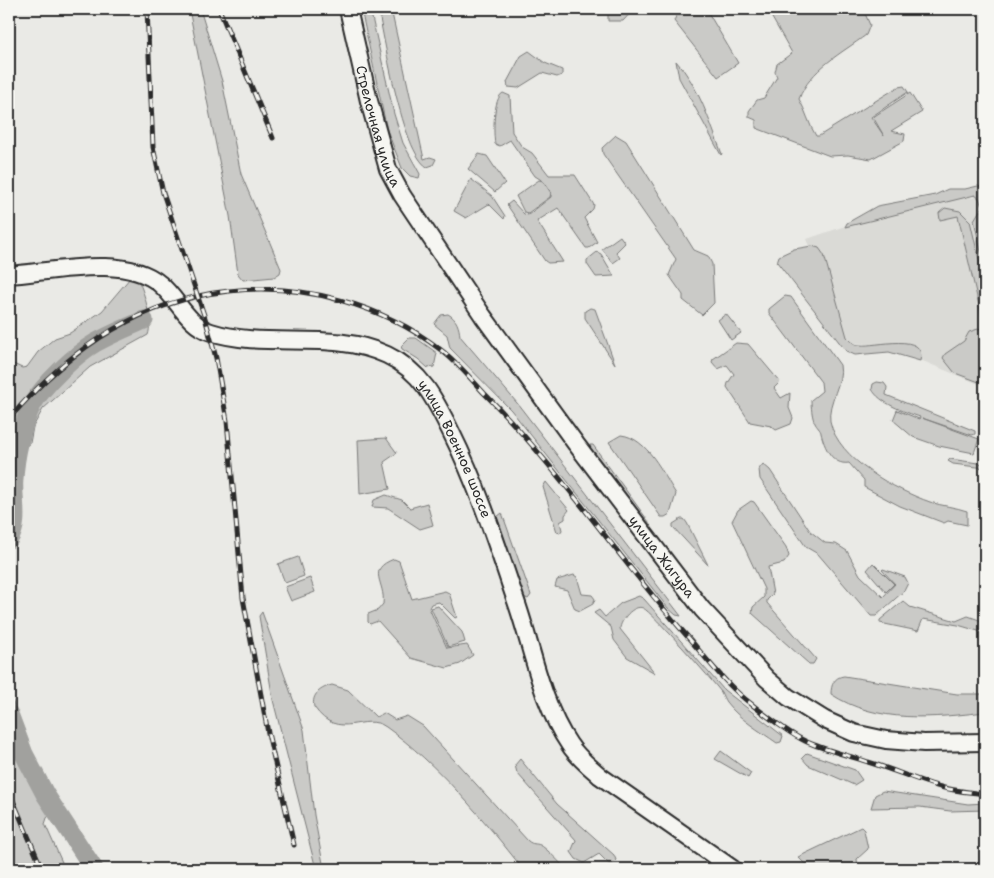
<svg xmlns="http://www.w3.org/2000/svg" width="994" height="878" font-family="'Shantell Sans',sans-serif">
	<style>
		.built { fill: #dadad6 }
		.green { fill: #cacac7; stroke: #7a7a79 }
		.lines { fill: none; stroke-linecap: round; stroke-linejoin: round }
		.river { stroke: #a1a19e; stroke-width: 19 }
		.major-casing { stroke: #2b2b2b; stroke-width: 20 }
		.major { stroke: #f6f6f2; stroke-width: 16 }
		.rail-casing { stroke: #2b2b2b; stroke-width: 5 }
		.rail { stroke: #f6f6f2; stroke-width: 3; stroke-dasharray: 9; stroke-linecap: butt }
		.labels { text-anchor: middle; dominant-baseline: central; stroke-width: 4; stroke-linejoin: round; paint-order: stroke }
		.street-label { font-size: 14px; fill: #2b2b2b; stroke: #f6f6f2 }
	</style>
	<rect width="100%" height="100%" fill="#eaeae6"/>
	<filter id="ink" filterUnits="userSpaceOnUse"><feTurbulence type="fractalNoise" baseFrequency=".02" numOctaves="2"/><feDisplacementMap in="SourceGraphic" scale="10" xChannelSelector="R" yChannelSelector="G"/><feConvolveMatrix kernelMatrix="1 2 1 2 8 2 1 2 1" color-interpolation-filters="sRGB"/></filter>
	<g filter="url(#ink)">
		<path class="built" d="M985,186v180l-4,19 -97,-40 -34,-2 -4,-6 -39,-98 41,-14 116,-29 9,2z"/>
		<g class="green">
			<path d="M189,9h11l22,72 19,93 40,95 -1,4 -6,4 -31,3 -5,-6 -8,-58z"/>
			<path d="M361,9h9l24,105 9,29 17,31 -1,4 -9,-2 -8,-8 -15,-38z"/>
			<path d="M378,9h13l33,150 6,-2 6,2 -3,6 -6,2c-25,-16 -42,-126 -49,-158z"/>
			<path d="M620,9h14l-11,12h-15v-8z"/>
			<path d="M679,9h27l32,54 -20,14 -44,-56z"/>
			<path d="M767,9h96l7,16 -4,10c-24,18 -56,34 -67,64 7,12 10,26 17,37h3l79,-49 6,-1 4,6 -37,25 13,19 -11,-19 37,-24 12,19 -31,19 14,3 -1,7 -33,18 -23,-4 -18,1 -74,-28v-8l-7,-3v-6l8,-11 7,-2 13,-21 -2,-5 2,-8 15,-11z"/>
			<path d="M529,51l16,12 17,7v5l-5,2 -15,-4 -24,15 -10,-1 -1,-5 14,-26z"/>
			<path d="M676,61c23,25 34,62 46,93l-1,1 -42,-77z"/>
			<path d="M503,93l7,3 2,36 10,15 10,6 17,22h26l19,30 -1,4 -9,9 13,24 -8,6h-3l-28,-40 -21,13 26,41 -15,1 -3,-2 -38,-56 5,-4 12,13 4,1 23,-18v-5l-8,-11 8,12 -1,4 -22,16 -4,-1 -8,-16 23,-16 4,1 -8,-5 -25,-36 -10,6 -5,-2c-2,-11 -2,-46 8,-51z"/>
			<path d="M616,135l10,6 68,109 14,6 4,8 2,39 -12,12 -19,-15v-5l-14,-20 7,-16 -73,-105 -1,-6z"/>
			<path d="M479,154l8,2 18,27 -10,9 -27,-23z"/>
			<path d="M471,179l21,17 13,20 -1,3 -15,-15 -23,14 -12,-7z"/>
			<path d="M978,186l7,2v82l-11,-50 8,-13 -3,-9 -4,-3 -130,32 2,-4 30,-17 58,-11 13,-6h17z"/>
			<path d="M945,208l15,3 10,10 15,64v76l-6,21 -24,-9 -12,-15 2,-4 19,-13 5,-9 15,-5 -26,-111 -18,4 -1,-7z"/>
			<path d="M620,236l5,7 -9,9 4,6 -7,5 -11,-14z"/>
			<path d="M812,246l7,2 5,7 23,82c4,4 7,8 13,8 15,2 68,-14 60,16l-31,-9 -34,3 -9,-4 -69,-89 2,-6 15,-7z"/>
			<path d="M597,252l4,2 13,22 -18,1 -9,-13v-4z"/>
			<path d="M130,278h7c7,12 16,44 11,57l-58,32 -47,42 -10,18 -3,16 -21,19v-100l13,6 5,-1 11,-15 17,-14 15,-5 32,-22z"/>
			<path d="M785,296l6,1 49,68c4,18 -13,37 -10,56 8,39 66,69 100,81 12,4 26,5 37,9v14l-19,-4 -4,2 -44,-17 -36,-19v-7l-15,-17c-17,3 -25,-17 -28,-30 0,-3 -5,-7 -6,-10 -3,-5 -4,-17 -4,-23l11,-9 -1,-9 -52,-69v-4z"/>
			<path d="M590,308l5,1 20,55 -30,-46v-7z"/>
			<path d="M448,314c9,5 11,13 12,22l57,67 164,213 -5,-1 -8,-7 -157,-198 -61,-62 -3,-13 -13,-11 7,-9z"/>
			<path d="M726,314l15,19 -10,7 -13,-20z"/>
			<path d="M409,338h7l21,15 -3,14 -6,1 -10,-9 -16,-10 -1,-3z"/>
			<path d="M736,343l12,1 32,38 -6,6 7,10 9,-5 -1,15 4,10 -2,6 -15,6 -5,-4 -21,-4 -23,-35 1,-4 6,-9 -7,-9 -9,4 -6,-7 1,-3z"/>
			<path d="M877,382l7,1 3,4 -1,8 89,36v3l-3,1 -50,-17 57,21 -5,14 -35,-7 -26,-9 -20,-17 4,-10 22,9 1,-2c-15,-5 -41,-14 -48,-28l1,-5z"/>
			<path d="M621,435c27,3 42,39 55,59l-6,20 -5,3h-4l-52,-75z"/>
			<path d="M386,438l11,15 -13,9 6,27 -30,5 -2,-54z"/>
			<path d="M590,445h3l56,77v4l-58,-76z"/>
			<path d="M950,459l35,5v4l-32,-4 -5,-3z"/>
			<path d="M763,464l7,6 40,61 15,12 11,1 11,7 13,24 23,22 12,-13 -13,-14 1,-1 22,8 3,6 -4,8 -28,25h-5l-53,-62 -12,-7 -46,-68 -1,-10z"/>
			<path d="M546,482l23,28 -4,5v4l-5,3 2,8 -2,3 -3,-1 -14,-45z"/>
			<path d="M386,495l16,5 8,8 17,-5 6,22 -13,4 -32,-21 -16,-1 2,-7z"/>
			<path d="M751,501l3,1 32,45 3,9 -5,7 -16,4 5,27 -6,6v3l49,56 -3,5h-4l-57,-51 1,-6 11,-10v-8l-32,-68 6,-11z"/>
			<path d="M502,513l29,82 -3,4 -4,-2 -27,-80z"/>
			<path d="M681,519h3l3,4 21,42 -35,-38v-3z"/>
			<path d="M298,557l6,19 -19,7 -7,-19z"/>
			<path d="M394,559l5,2 13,38 33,-8 4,2 8,24 -2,1 -16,-16 -8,2 -2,4 18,40 20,-3 6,10 -13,9 -13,4 -36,-10 -33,-37 -8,3 -2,-2v-8l10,-4 5,-6c3,-22 -18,-34 11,-45z"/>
			<path d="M873,563l21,21 -8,8 -19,-22z"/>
			<path d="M574,575l3,2 5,17 10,1 3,4 -2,5 -13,7 -5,-2 -8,-19 -12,-3 2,-7z"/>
			<path d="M310,578l5,14 -24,9 -6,-14z"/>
			<path d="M639,596l5,3 80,91 59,46 -2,6 -4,1c-17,-12 -38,-24 -51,-41 -2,-3 -3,-6 -5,-10 -9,-12 -69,-80 -78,-84 -10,-4 -23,13 -23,21l35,44 -28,-16 -13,-17 -3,-13 -17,-14 5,-3 6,7 16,-14z"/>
			<path d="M903,601l7,6 46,14 12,-5 17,6v11l-27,-8 -35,-6 -5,12 -38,-8v-3z"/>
			<path d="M438,606l24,26 3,10 -17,5 -17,-39z"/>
			<path d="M262,612l42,118 10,85 10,54h-8l-43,-169 -14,-84z"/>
			<path d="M844,676l113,18h28v18c-50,6 -109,12 -154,-18 0,-9 3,-17 13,-18z"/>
			<path d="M332,685l16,5 28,27 8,-4 11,7 12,-4 16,10 105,115c5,4 7,2 12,4 5,2 23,20 25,24h-42c-39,-49 -85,-105 -137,-142 -22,-16 -47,16 -72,-20 -3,-13 7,-19 18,-22z"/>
			<path d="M9,688l19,67 27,47 1,5 -9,11 -2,6 20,45h-49l-7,-19z"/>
			<path d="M721,751l30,22 -3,5 -33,-19z"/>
			<path d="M807,753l48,17 7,10 -8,5 -46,-20 -6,-7z"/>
			<path d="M520,759l37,45 57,51 2,5 -3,3h-5l-9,-9 -15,9 -8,-4 -5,-7 5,-12 -59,-67 -2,-8z"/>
			<path d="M883,791l85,13 17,-1v7l-35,1 -30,-4 -49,1 4,-13z"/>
			<path d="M861,827l3,3 4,19 -11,10 1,10h-48l-12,-12z"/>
		</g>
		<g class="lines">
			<g class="river">
				<path d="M9,539c11,-16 3,-41 5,-60 1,-22 8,-55 18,-74 11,-20 44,-51 63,-62 16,-9 33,-16 49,-23"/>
				<path d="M9,714l15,40 21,40 49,75"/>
			</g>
			<defs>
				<g id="major">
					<path id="s1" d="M348,9l21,92 19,68 14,26 81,121 93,128 126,165 65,70 21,18 37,23 29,13 32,7 38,3 61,-1"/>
					<path id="s2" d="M9,275c43,-3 117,-21 151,9 18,15 27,41 51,48 57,18 121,-3 176,23 34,16 48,44 64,77 28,56 47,116 67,175 15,45 24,97 51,137 8,13 20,22 31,32l133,93"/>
				</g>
			</defs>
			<use href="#major" class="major-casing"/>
			<use href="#major" class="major"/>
			<defs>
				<g id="rail">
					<path d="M147,9l6,138 10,46 43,128 10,37 11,63 16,177 25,135 26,112"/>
					<path d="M219,9l54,129"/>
					<path d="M9,419c58,-68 129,-118 220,-128 73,-9 154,14 212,59 16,12 30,29 43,43 75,75 133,164 203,243 18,21 36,45 58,63 15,12 43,34 60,42 19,9 43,14 63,21 23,7 46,17 69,24 16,5 32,6 48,8"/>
					<path d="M9,791l33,78"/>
				</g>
			</defs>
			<use href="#rail" class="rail-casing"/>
			<use href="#rail" class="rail"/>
		</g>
	</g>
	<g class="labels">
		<g class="street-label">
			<text stroke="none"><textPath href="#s1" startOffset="121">Стрелочная улица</textPath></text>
			<text stroke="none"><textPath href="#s2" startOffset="524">улица Военное шоссе</textPath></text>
			<text stroke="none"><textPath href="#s1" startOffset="640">улица Жигура</textPath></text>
		</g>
	</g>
	<rect width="994" height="878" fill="none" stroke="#f6f6f2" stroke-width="30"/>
	<rect x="15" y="15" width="964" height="848" fill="none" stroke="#2b2b2b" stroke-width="2" filter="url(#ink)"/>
</svg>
